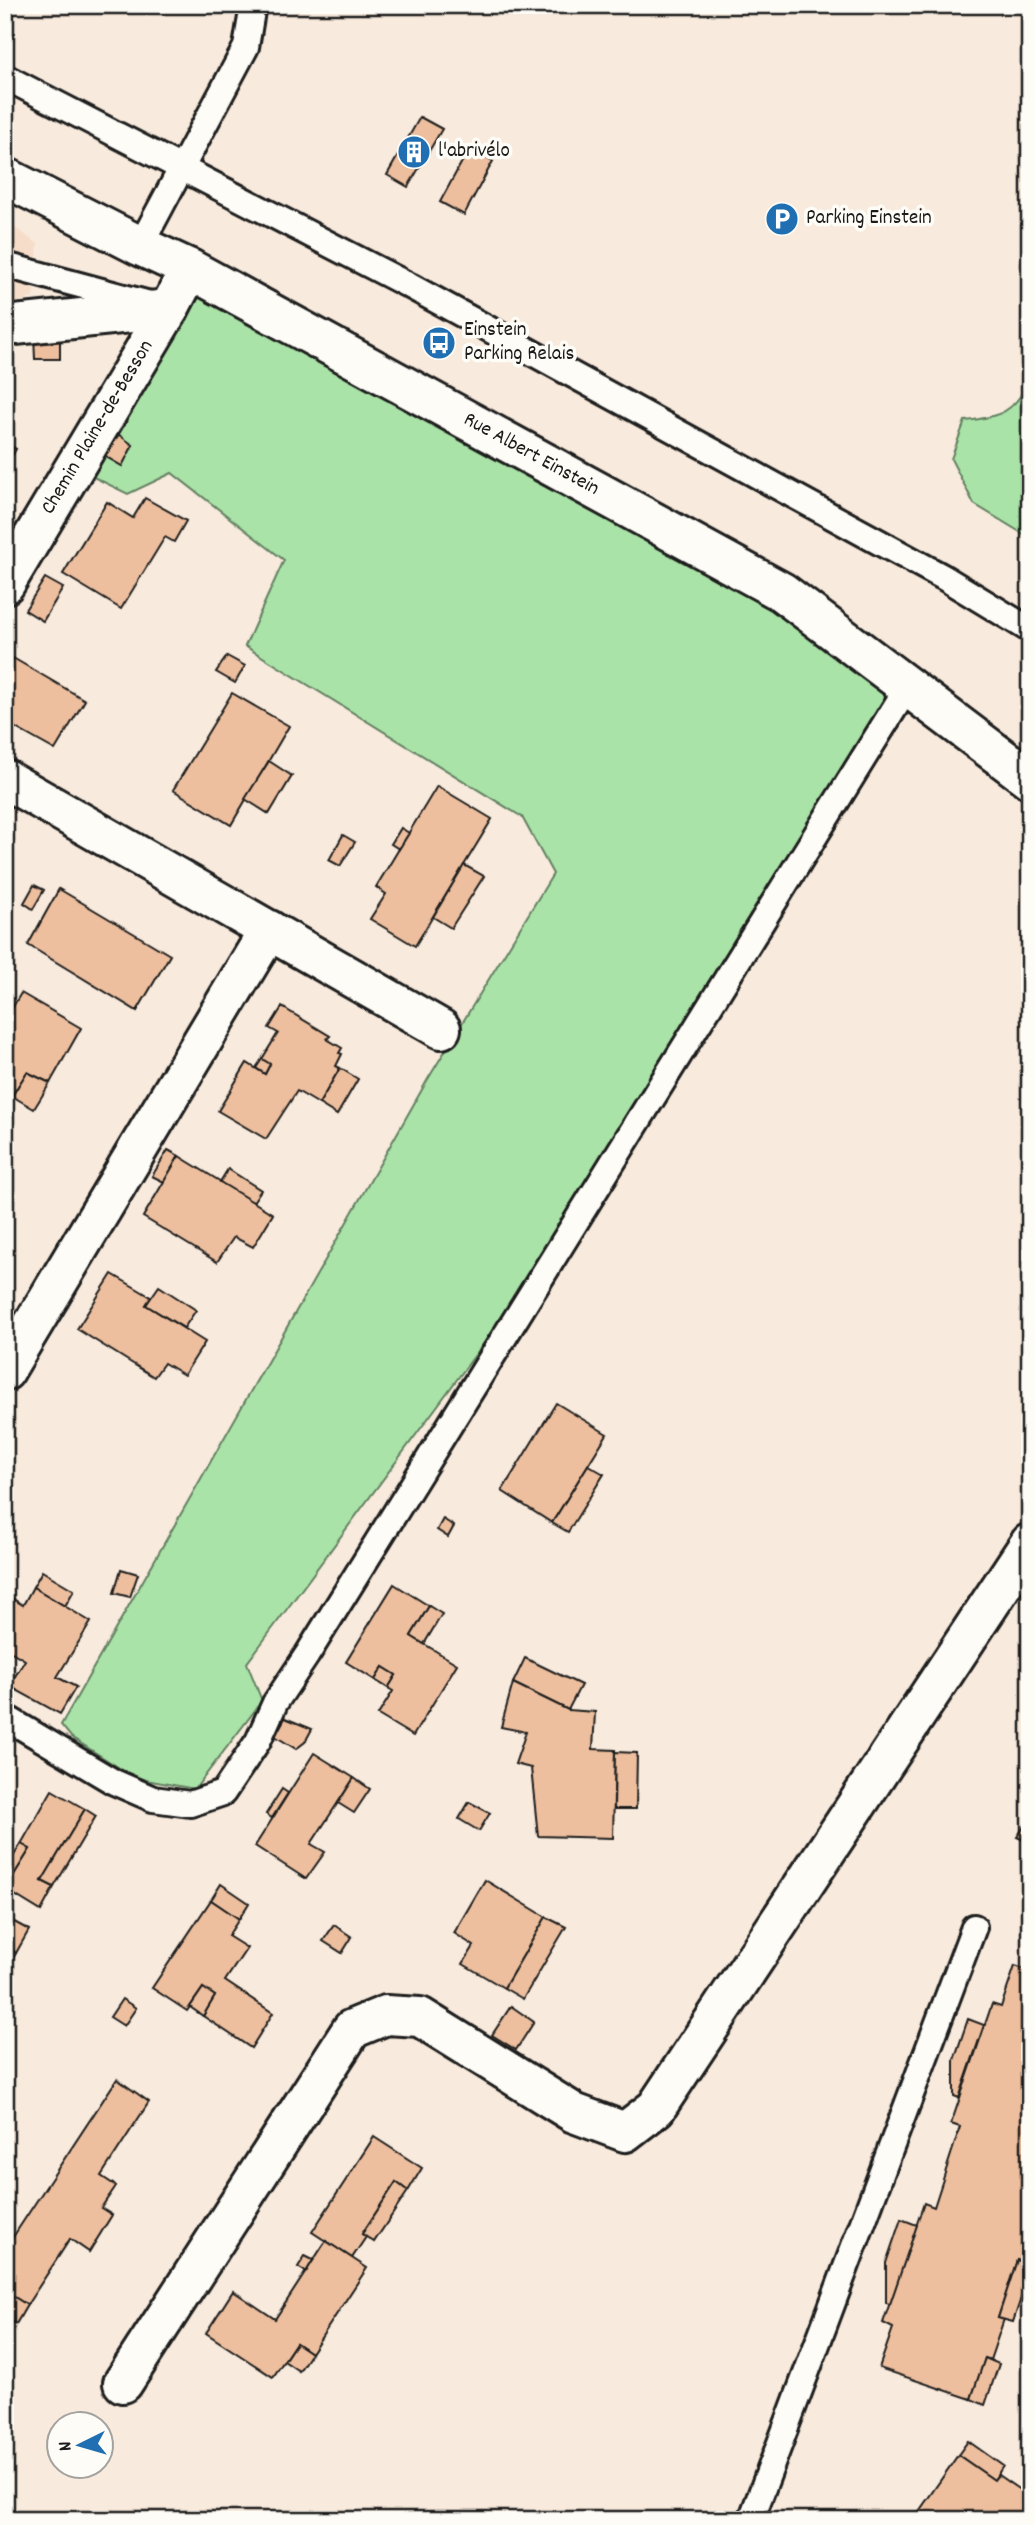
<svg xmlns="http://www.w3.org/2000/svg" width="1035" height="2525" font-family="Dekko,sans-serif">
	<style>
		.built { fill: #f5ddc9 }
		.green { fill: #aae3a8; stroke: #638062; stroke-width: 2 }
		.building { fill: #eebf9e; stroke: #1c1c1c; stroke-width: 2 }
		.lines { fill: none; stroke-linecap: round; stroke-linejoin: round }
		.service-casing { stroke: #1c1c1c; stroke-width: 30 }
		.minor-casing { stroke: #1c1c1c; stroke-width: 44 }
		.tertiary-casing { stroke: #1c1c1c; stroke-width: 44 }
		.service { stroke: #fdfcf7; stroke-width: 24 }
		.minor { stroke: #fdfcf7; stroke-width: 38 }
		.tertiary { stroke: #fdfcf7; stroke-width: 38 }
		.labels { text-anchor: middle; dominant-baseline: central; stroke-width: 7; stroke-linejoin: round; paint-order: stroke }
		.poi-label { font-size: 21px; fill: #1c1c1c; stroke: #fdfcf7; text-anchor: start }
		.street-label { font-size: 21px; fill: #1c1c1c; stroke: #fdfcf7 }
	</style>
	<rect width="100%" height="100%" fill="#f8eadc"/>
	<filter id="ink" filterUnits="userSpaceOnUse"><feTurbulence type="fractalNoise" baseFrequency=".0143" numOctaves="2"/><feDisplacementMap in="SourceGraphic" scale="14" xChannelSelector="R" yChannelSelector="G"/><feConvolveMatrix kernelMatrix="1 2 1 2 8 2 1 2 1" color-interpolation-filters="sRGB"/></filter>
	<g filter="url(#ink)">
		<path class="built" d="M5,221l33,23 -5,54 -28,7z"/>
		<g class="green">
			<path d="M190,269l592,323 125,96 -392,613 -268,362 15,38 -67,88 -60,-11 -64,-41 -10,-12 367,-646 125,-205 -31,-57 -277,-171 39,-86 -112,-87 -44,21 -53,-26z"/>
			<path d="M1030,379v159l-56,-34 -23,-45 14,-38c35,-4 50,-9 65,-42z"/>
		</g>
		<g class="building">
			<path d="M420,117l22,12 -34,58 -21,-12z"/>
			<path d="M470,147l23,14 -29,54 -24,-13z"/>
			<path d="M60,335v24h-25l-1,-23z"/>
			<path d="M115,432l18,13 -11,21 -19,-11z"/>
			<path d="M5,443l11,6 -11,19z"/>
			<path d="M145,498l41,23 -12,21 -9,-5 -44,72 -58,-35 44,-72 26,16z"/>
			<path d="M45,578l18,10 -20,33 -18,-11z"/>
			<path d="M227,656l18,10 -10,17 -19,-11z"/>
			<path d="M13,658l72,42 -30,50 -50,-28v-51z"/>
			<path d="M232,693l57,33 -58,99 -58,-35z"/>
			<path d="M269,761l23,15 -23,38 -24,-15z"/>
			<path d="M437,786l55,33 -77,127 -45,-27 16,-25 -10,-7z"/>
			<path d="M401,828l8,5 -10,16 -8,-5z"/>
			<path d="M343,835l12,7 -15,24 -11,-6z"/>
			<path d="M464,865l20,11 -33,52 -18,-11z"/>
			<path d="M34,885l10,5 -11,19 -9,-6z"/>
			<path d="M59,889l111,66 -33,56 -109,-66z"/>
			<path d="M21,993l60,35 -31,55 -23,-11 -15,24 -7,-3v-73z"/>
			<path d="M282,1007l48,29 -3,3 15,9 -3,5 3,1 -6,12 4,2 -21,36 -22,-13 -31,48 -48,-28 29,-48 18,11 5,-10 -8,-5 16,-26 -9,-5z"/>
			<path d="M262,1059l8,5 -5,10 -9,-6z"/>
			<path d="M340,1068l18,11 -21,36 -18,-11z"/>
			<path d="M27,1072l23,11 -16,26 -22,-13z"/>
			<path d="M168,1150l11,6 -15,26 -12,-6z"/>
			<path d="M179,1156l94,58 -20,33 -19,-10 -17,25 -74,-45z"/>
			<path d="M228,1169l33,21 -8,12 -33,-20z"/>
			<path d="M112,1274l39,23 -5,8 59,37 -21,33 -20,-12 -10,14 -77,-48z"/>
			<path d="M159,1286l37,24 -12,18 -38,-23z"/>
			<path d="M556,1403l51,31 -55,89 -50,-32z"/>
			<path d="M588,1465l16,9 -36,58 -16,-9z"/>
			<path d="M443,1519l11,7 -6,11 -11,-7z"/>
			<path d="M121,1569l17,5 -8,23 -16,-4z"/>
			<path d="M42,1571l32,19 -9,16 -32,-19z"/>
			<path d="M394,1584l35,22 -18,30 46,28 -44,72 -35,-21 15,-24 -5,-3 8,-13 -13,-8 -8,13 -29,-18z"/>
			<path d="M33,1587l58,35 -34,55 19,10 -16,27 -51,-28 16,-26 -20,-12v-54l18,11z"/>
			<path d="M429,1606l13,8 -18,30 -13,-8z"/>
			<path d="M525,1658l56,27 -13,25 -55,-27z"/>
			<path d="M383,1667l13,8 -8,13 -13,-8z"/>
			<path d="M513,1683l55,27 27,2 -2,37 22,1 -2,88 -75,-2 -7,-68 -16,-4 11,-32 -25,-5z"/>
			<path d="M285,1718l27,11 -7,13 -9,7 -21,-13z"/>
			<path d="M615,1752l22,1 -1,56h-22z"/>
			<path d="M314,1753l40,25 -43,66 14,8 -19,27 -51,-33z"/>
			<path d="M354,1778l16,11 -16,24 -16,-10z"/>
			<path d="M282,1789l6,4 -16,25 -6,-4z"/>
			<path d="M52,1790l33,19 -43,72 12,6 -13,24 -36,-22 25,-40 -9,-5z"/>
			<path d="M469,1802l21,11 -11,18 -20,-12z"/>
			<path d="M85,1809l11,7 -42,71 -12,-6z"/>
			<path d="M1025,1825l5,5 -2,12 -11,-5z"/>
			<path d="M21,1844l9,5 -25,40v-19z"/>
			<path d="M485,1880l61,37 -42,71 -41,-24 11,-18 -20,-13z"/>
			<path d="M221,1884l28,19 -10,16 -28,-19z"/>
			<path d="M211,1900l28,19 -11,17 19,12 -22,33 48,32 -22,35 -48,-32 12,-20 -12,-8 -16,23 -35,-23z"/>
			<path d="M5,1917l24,13 -13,23 -11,-7z"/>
			<path d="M546,1917l20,10 -43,72 -19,-11z"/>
			<path d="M334,1925l18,12 -10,16 -19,-12z"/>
			<path d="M5,1946l11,7 -11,19z"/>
			<path d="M1015,1966l15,5v251l-6,15 6,4 -8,21 -5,-2 -19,58 6,1 -14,41 -5,-2 -14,41 -92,-31 14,-40 -10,-5 41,-120 10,4 26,-80 -9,-3 41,-120 9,3z"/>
			<path d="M203,1988l12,8 -12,20 -13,-9z"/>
			<path d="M122,1999l14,9 -12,18 -14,-9z"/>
			<path d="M511,2006l23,16 -18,28 -24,-15z"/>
			<path d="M968,2019l16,6 -25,73 -5,-2v-36z"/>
			<path d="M117,2079l32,23 -48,74 15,10 -15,22 11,7 -23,37 -19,-13 -43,66 -22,-14v-42z"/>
			<path d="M374,2137l48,31 -14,23 -12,-9 -34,52 4,3 -14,21 -40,-26z"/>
			<path d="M396,2182l12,9 -34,51 -12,-8z"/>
			<path d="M901,2219l16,6 -27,79 -4,-1v-40z"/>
			<path d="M326,2241l41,27 -56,85 -15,-10 -23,34 -67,-44 27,-42 42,28z"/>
			<path d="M305,2256l8,4 -7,12 -8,-5z"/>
			<path d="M1017,2260l13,4v7l-17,51 -15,-4z"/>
			<path d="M5,2291l22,14 -11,19 -11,-7z"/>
			<path d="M296,2343l15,10 -12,18 -15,-10z"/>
			<path d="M985,2358l14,6 -14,41 -14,-6z"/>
			<path d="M968,2441l35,25 -9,14 -36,-25z"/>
			<path d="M958,2455l36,25 4,-5 32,22v23h-117z"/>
		</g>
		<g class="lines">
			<defs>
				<g id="service">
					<path d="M5,77l405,209 533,291 87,53"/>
					<path d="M140,246l106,-199 7,-42"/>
					<path d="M5,265l145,39"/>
					<path d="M5,1717l109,65 39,17 37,5 33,-11 35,-52 17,-38 32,-48 600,-967"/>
					<path d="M751,2520l223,-593"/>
				</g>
				<g id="minor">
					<path d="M5,326l164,-17"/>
					<path id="s1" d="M5,584l164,-275 21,-40"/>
					<path d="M5,779l436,250"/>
					<path d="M5,1371l264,-441"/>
					<path d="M123,2383l229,-354 34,-14 34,2 154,96 51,19 31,-24 374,-565"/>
				</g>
				<g id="tertiary">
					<path id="s2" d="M5,177l135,69 50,23 592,323 248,187"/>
				</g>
			</defs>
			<use href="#service" class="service-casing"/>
			<use href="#minor" class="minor-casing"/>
			<use href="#tertiary" class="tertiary-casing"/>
			<use href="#service" class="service"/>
			<use href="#minor" class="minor"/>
			<use href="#tertiary" class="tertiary"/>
		</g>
	</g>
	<defs>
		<symbol id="building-disc" viewBox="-11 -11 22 22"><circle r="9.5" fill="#1f6fb2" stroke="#fdfcf7"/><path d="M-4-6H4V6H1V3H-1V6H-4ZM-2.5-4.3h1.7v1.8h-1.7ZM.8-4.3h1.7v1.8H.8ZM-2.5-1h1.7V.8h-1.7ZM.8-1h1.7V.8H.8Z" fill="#fff"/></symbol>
		<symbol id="parking-disc" viewBox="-11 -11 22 22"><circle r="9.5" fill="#1f6fb2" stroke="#fdfcf7"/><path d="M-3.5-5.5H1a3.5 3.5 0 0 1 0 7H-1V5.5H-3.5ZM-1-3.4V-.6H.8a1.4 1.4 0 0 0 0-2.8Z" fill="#fff"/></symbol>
		<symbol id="bus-disc" viewBox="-11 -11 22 22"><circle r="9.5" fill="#1f6fb2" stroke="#fdfcf7"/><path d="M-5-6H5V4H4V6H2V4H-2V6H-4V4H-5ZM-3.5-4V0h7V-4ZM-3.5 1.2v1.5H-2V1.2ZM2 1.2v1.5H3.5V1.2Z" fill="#fff"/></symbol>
	</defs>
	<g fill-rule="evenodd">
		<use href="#building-disc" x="395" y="133" width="38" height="38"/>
		<use href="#parking-disc" x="763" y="200" width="38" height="38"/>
		<use href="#bus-disc" x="420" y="324" width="38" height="38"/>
	</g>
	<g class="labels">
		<g class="poi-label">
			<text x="438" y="152">l'abrivélo</text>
			<text x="806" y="219">Parking Einstein</text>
			<text x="464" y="331">Einstein<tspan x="464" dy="24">Parking Relais</tspan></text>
		</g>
		<g class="street-label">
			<text stroke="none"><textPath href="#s1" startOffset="182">Chemin Plaine-de-Besson</textPath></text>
			<text stroke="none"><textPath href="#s2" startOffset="595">Rue Albert Einstein</textPath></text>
		</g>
	</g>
	<rect width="1035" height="2525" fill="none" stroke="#fdfcf7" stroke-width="28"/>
	<rect x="14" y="14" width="1007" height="2497" fill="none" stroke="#1c1c1c" stroke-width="2.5" filter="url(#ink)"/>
	<g transform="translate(80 2445) rotate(265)"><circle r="33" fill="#fdfcf7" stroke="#a3a29f" stroke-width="2"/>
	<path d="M0-5L12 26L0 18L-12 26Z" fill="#1f6fb2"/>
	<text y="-10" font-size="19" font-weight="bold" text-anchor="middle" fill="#1c1c1c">N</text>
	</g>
</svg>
